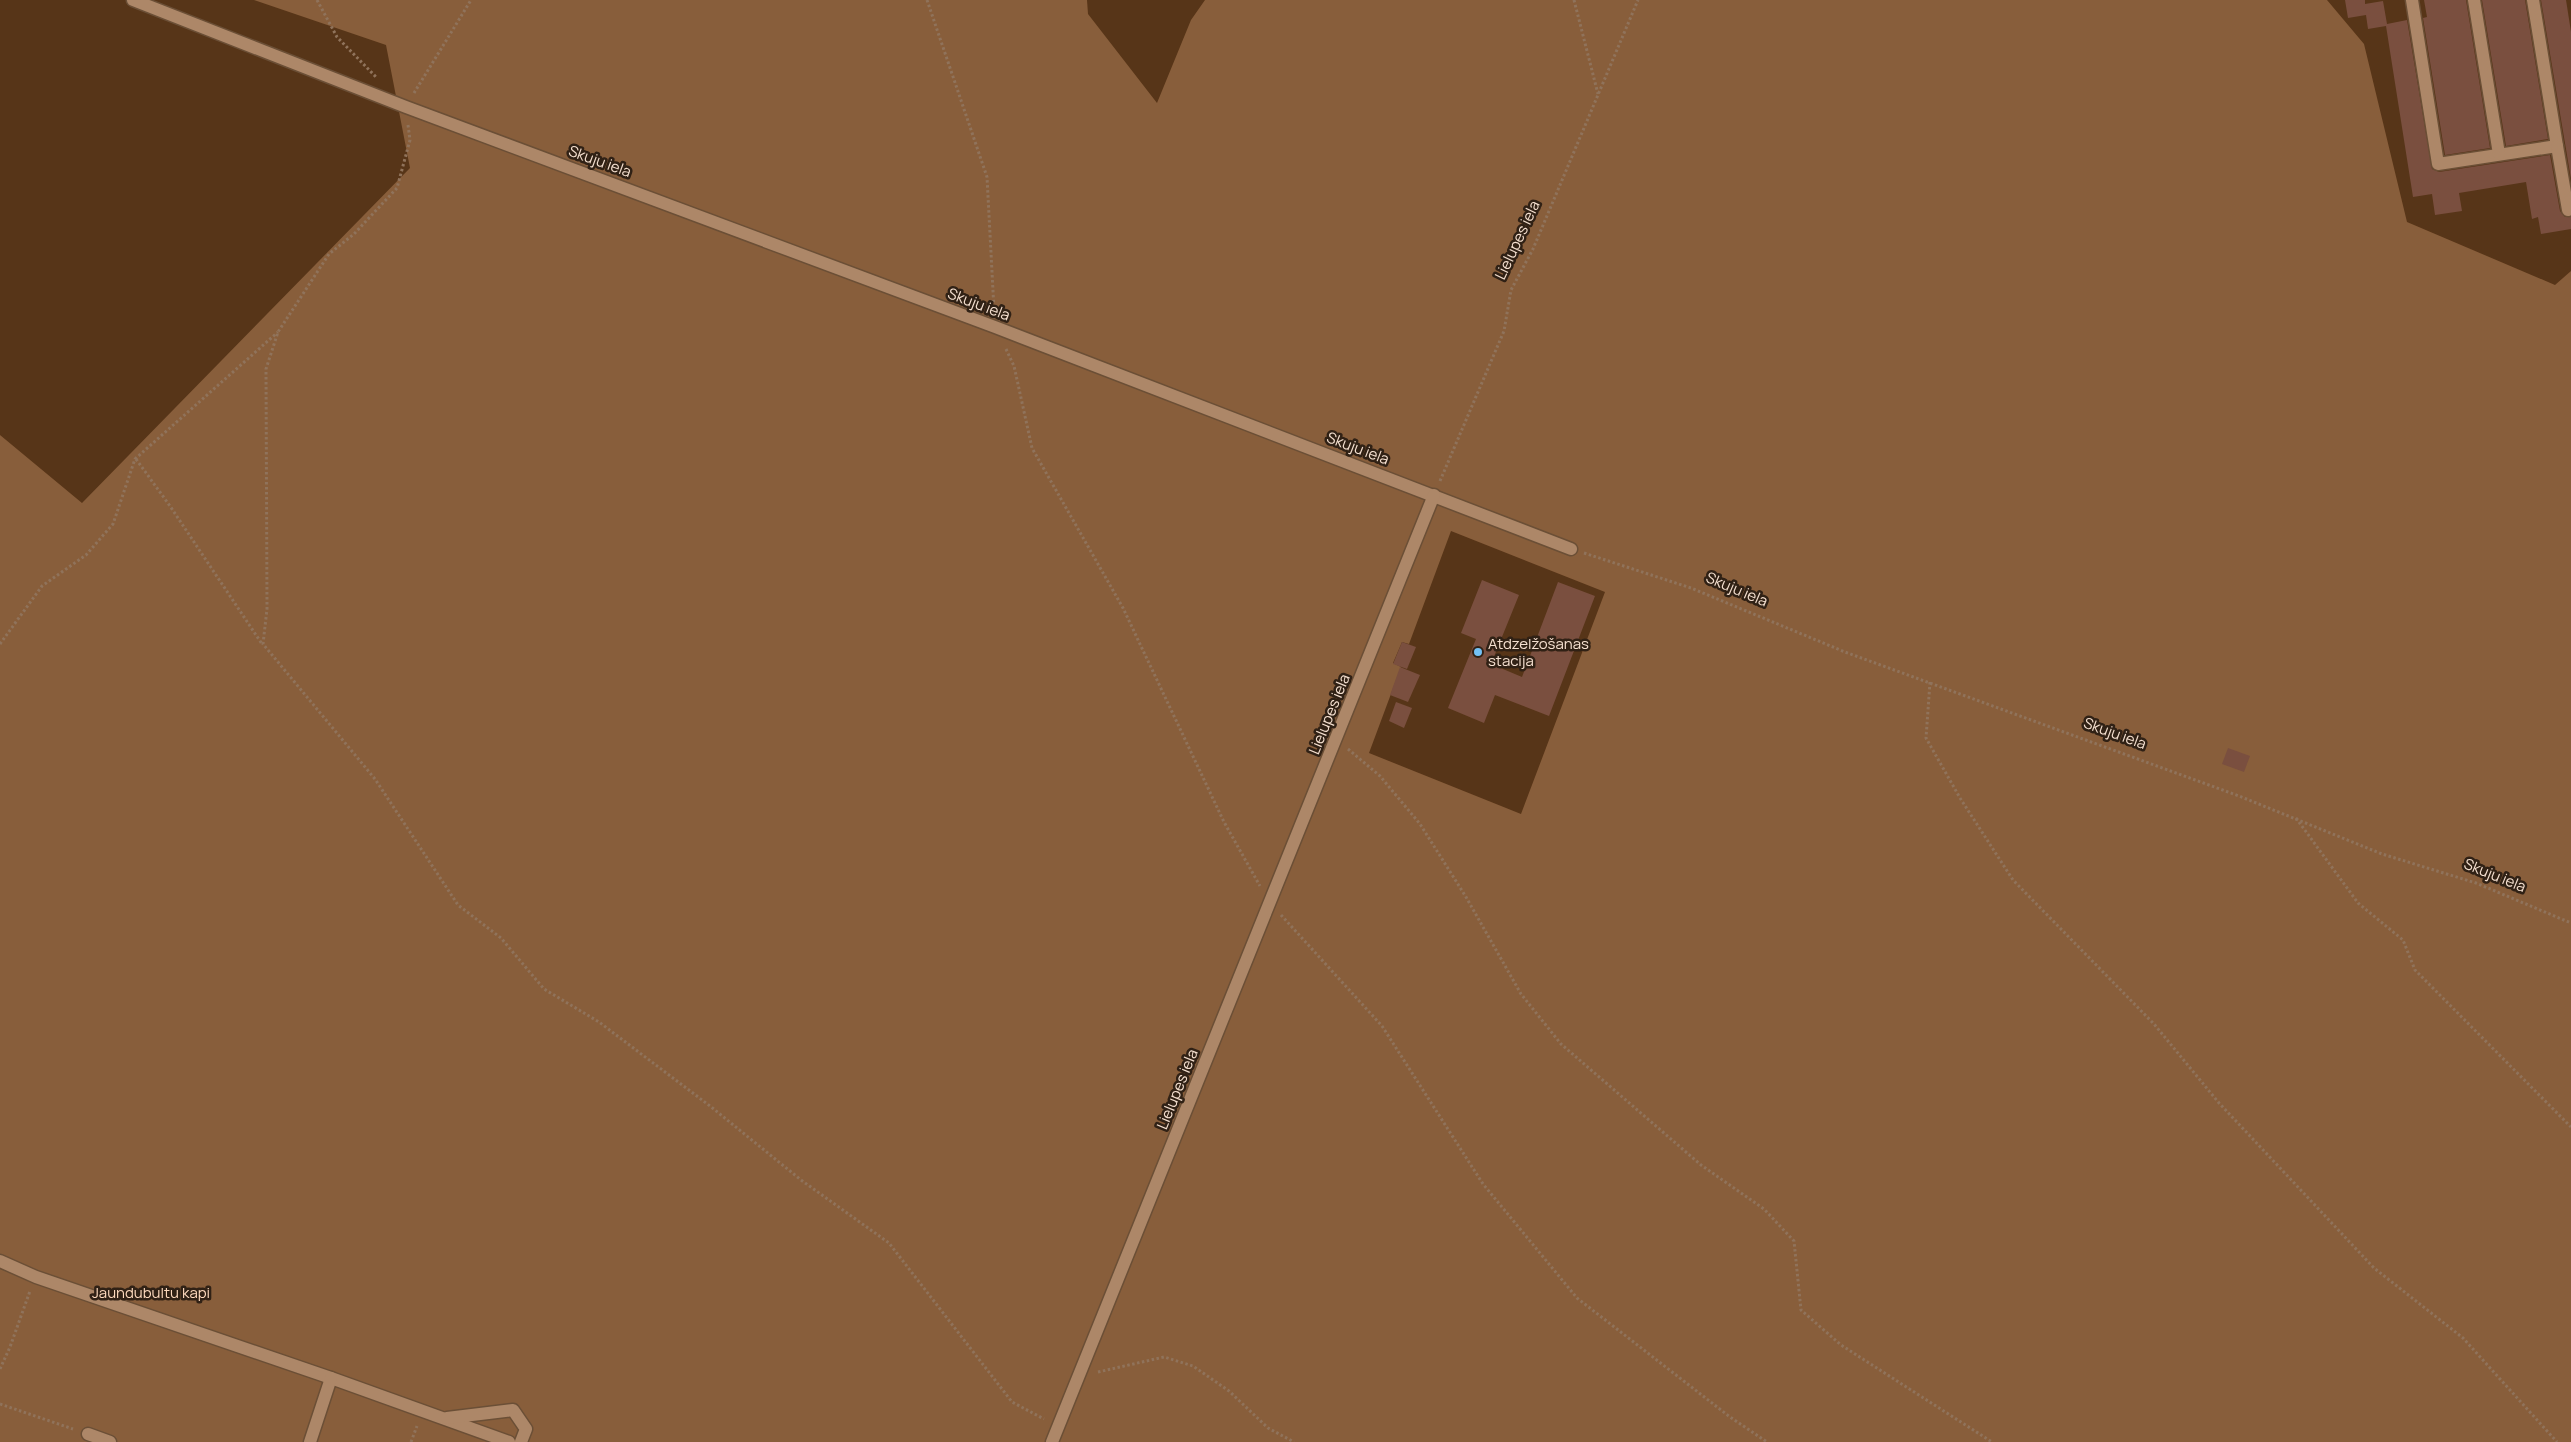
<svg xmlns="http://www.w3.org/2000/svg" width="2571" height="1442" font-family="Manrope,sans-serif">
	<style>
		.green { fill: #885e3b; fill-rule: evenodd }
		.building { fill: #7a4f3f }
		.lines { fill: none; stroke-linecap: round; stroke-linejoin: round }
		.minor-casing { stroke: #6b4f36; stroke-width: 15 }
		.path { stroke: #90735b; stroke-width: 3; stroke-dasharray: 2.5 2.5; stroke-linecap: butt }
		.minor { stroke: #ad8768; stroke-width: 12 }
		.poi-dot { fill: #73c1f5; stroke: #302115; stroke-width: 2 }
		.labels { text-anchor: middle; dominant-baseline: central; stroke-width: 5; stroke-linejoin: round; paint-order: stroke }
		.street-label { font-size: 15px; fill: #f5e0d0; stroke: #302115 }
		.poi-label { font-size: 15px; fill: #f5e0d0; stroke: #302115; text-anchor: start }
		.park-label { font-size: 15px; fill: #fedabe; stroke: #302115 }
	</style>
	<rect width="100%" height="100%" fill="#573518"/>
	<path class="green" d="M254,0h833l1,14 69,89 34,-83 14,-20h1122l37,44 43,178 148,63 16,-14v1171h-2571v-1007l82,68 328,-335 -24,-123zM1451,531l154,61 -84,222 -152,-61 32,-86 -8,-4 9,-21 7,2z"/>
	<g class="building">
		<path d="M2345,0h20v4l18,-3 4,23 20,-4 25,149 7,3 111,-17 10,56 5,6h6v12l-30,5 -3,-17 -6,2 -6,-37 -67,11 3,18 -27,4 -3,-21 -19,3 -27,-171 -18,3 -2,-14 -18,3z"/>
		<path d="M2424,0h42l24,148 -45,7 -22,-137 4,-1z"/>
		<path d="M2482,0h43l23,139 -42,7z"/>
		<path d="M2541,0h25l5,32v147z"/>
		<path d="M1482,580l37,15 -28,69 31,13 36,-95 37,14 -46,120 -54,-21 -11,28 -36,-15 28,-69 -15,-6z"/>
		<path d="M1402,642l14,5 -9,22 -14,-5z"/>
		<path d="M1400,667l20,8 -12,27 -18,-7z"/>
		<path d="M1396,702l16,6 -8,20 -15,-7z"/>
		<path d="M2228,748l22,8 -6,16 -22,-8z"/>
	</g>
	<g class="lines">
		<defs>
			<g id="minor">
				<path d="M133,0l273,107 589,220 576,222"/>
				<path d="M2412,0l26,164 119,-18 -24,-146"/>
				<path d="M2474,0l25,154"/>
				<path d="M2557,146l11,64"/>
				<path d="M0,1261l36,16 295,101 178,64"/>
				<path d="M447,1418l66,-8 13,19 -5,13"/>
				<path d="M88,1434l22,8"/>
				<path d="M310,1442l21,-64"/>
				<path d="M1052,1442l382,-947"/>
			</g>
		</defs>
		<use href="#minor" class="minor-casing"/>
		<g class="path">
			<path d="M317,0l20,37 40,41"/>
			<path d="M927,0l60,177 7,133"/>
			<path d="M1574,0l24,94"/>
			<path d="M414,93l57,-93"/>
			<path d="M408,125l2,15 -13,48 -43,46 -25,20 -51,78 -12,37 1,240 -4,35 112,135 83,126 43,33 43,51 55,33 111,84 91,74 88,63 123,159 32,17"/>
			<path d="M1006,349l8,17 18,82 91,160 101,214 36,64"/>
			<path d="M136,459l34,47 92,138"/>
			<path d="M1440,481l64,-150 7,-41 22,-41 105,-249"/>
			<path d="M1584,553l107,35 154,64 394,144 143,58 94,29 95,40"/>
			<path d="M0,644l42,-58 44,-31 27,-31 22,-65 143,-127"/>
			<path d="M1930,682l-4,56 34,60 53,82 141,144 65,79 155,165 89,70 94,104"/>
			<path d="M1348,749l32,27 40,48 46,73 55,97 40,50 140,121 63,44 30,32 7,69 40,35 151,97"/>
			<path d="M2296,818l62,85 45,37 12,30 156,157"/>
			<path d="M1281,915l101,111 101,158 94,114 153,119 37,25"/>
			<path d="M0,1369l10,-22 20,-56"/>
			<path d="M1098,1372l66,-15 29,9 36,25 39,37 26,14"/>
			<path d="M0,1404l73,25"/>
			<path d="M411,1442l6,-16"/>
		</g>
		<use href="#minor" class="minor"/>
	</g>
	<circle class="poi-dot" cx="1478" cy="652" r="5"/>
	<g class="labels">
		<g class="street-label">
			<text transform="translate(600 161) rotate(20)">Skuju iela</text>
			<text transform="translate(1517 240) rotate(-65)">Lielupes iela</text>
			<text transform="translate(979 304) rotate(21)">Skuju iela</text>
			<text transform="translate(1358 448) rotate(21)">Skuju iela</text>
			<text transform="translate(1737 589) rotate(23)">Skuju iela</text>
			<text transform="translate(1329 714) rotate(-68)">Lielupes iela</text>
			<text transform="translate(2115 733) rotate(20)">Skuju iela</text>
			<text transform="translate(2495 875) rotate(22)">Skuju iela</text>
			<text transform="translate(1177 1089) rotate(-68)">Lielupes iela</text>
		</g>
		<g class="poi-label">
			<text x="1488" y="643">Atdzelžošanas<tspan x="1488" dy="17">stacija</tspan></text>
		</g>
		<g class="park-label">
			<text x="151" y="1292">Jaundubultu kapi</text>
		</g>
	</g>
</svg>
